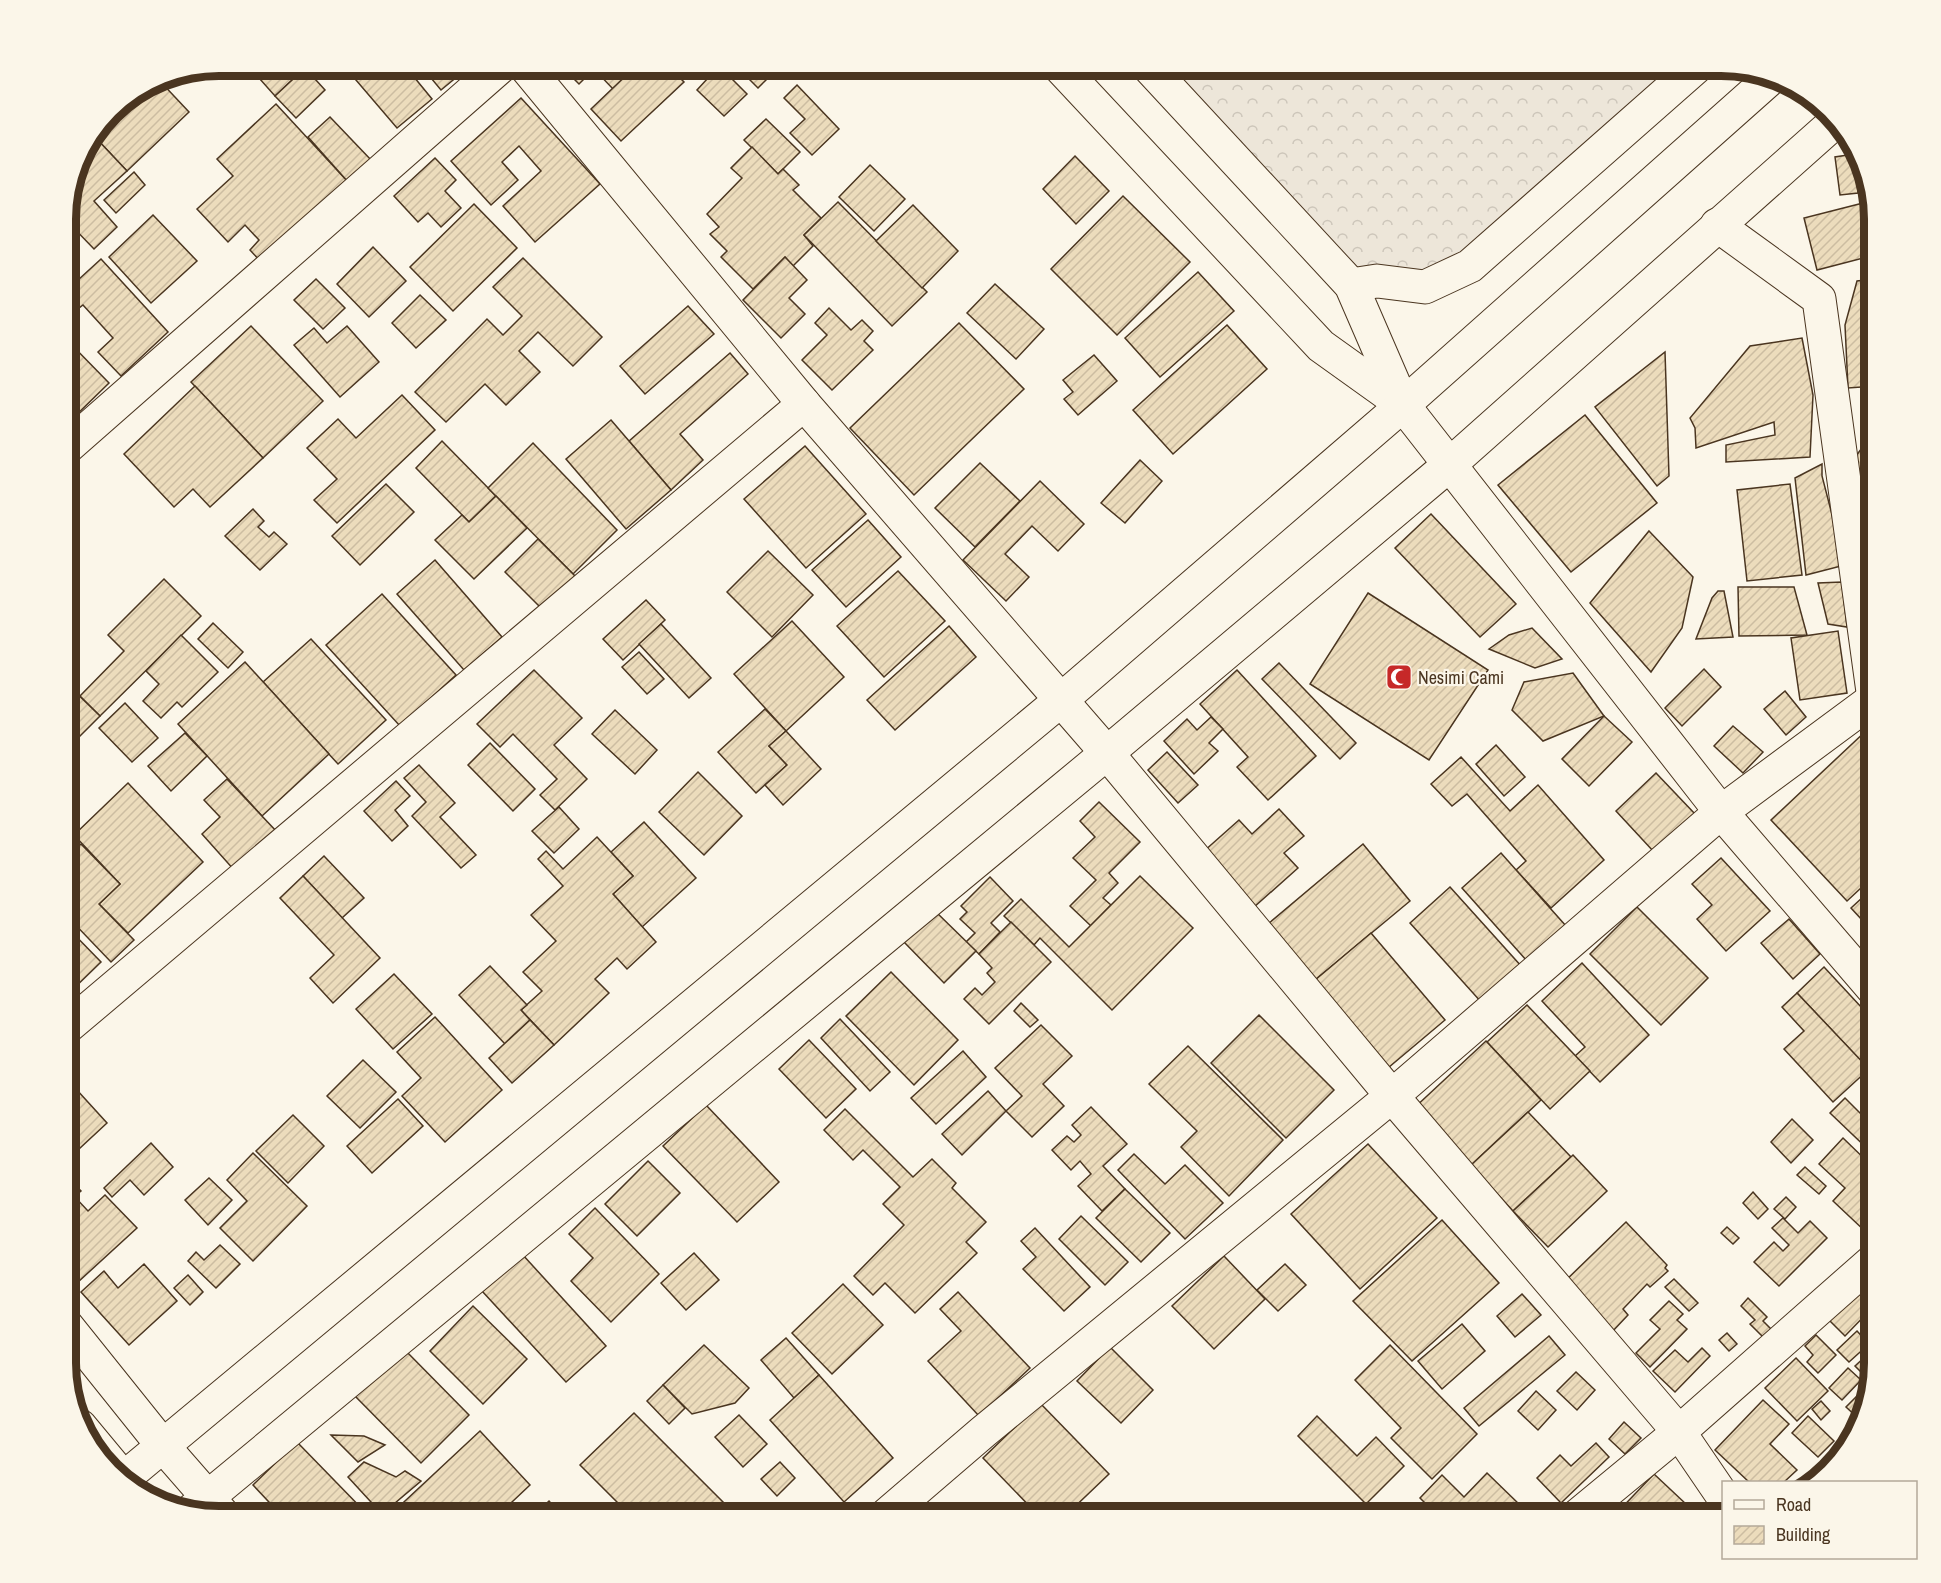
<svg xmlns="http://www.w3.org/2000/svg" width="1941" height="1583" font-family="'Archivo Narrow',sans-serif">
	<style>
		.forest { fill: url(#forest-crowns); stroke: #887966; stroke-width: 1.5 }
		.building { fill: url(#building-hatch); stroke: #4a3520; stroke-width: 1.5 }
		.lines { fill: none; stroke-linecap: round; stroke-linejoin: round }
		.minor-casing { stroke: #4a3520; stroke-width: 35 }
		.major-casing { stroke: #4a3520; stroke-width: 35 }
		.minor { stroke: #fbf6e9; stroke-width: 33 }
		.major { stroke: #fbf6e9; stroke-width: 33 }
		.labels { text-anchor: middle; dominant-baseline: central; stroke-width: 4.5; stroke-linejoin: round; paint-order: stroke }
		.poi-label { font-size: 18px; fill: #4a3520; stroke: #fbf6e9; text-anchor: start }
		.rim { fill: none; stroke: #4a3520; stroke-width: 8 }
	</style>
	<defs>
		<pattern id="forest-crowns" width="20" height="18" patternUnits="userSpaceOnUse" patternTransform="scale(1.5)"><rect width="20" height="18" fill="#ede6d9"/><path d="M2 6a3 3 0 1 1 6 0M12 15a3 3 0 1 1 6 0" fill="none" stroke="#cdc6ba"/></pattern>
		<pattern id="building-hatch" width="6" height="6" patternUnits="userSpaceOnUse" patternTransform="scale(1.5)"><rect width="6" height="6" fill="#ecdcbc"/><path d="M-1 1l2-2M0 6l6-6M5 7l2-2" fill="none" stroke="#ccbda1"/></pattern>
	</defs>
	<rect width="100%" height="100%" fill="#fbf6e9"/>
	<path class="forest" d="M1148,66h549l-227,200 -119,19z"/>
	<g class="building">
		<path d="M256,66h51l-32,30 -23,-26z"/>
		<path d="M344,66h61l27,33 -35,29z"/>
		<path d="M421,66h49l-29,24z"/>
		<path d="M567,66h57l6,6 -17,17 -19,-20 -15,15 -15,-15z"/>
		<path d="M636,66h32l16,16 -63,59 -30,-32z"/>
		<path d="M719,66l28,28 -23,22 -27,-26z"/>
		<path d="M736,66h29l7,8 -14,14z"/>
		<path d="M305,68l20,22 -29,28 -21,-22z"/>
		<path d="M158,79l31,33 -62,59 -33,-35 44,-44z"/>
		<path d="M797,85l42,44 -27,26 -22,-22 15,-14 -21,-21z"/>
		<path d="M521,98l79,86 -65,58 -32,-36 38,-35 -22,-25 -17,16 16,18 -27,25 -40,-44z"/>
		<path d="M276,104l73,79 -87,80 -12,-13 9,-10 -14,-15 -17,17 -31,-33 36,-33 -16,-17z"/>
		<path d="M330,117l42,44 -23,22 -41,-46z"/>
		<path d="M766,119l34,33 -22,22 -34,-34z"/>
		<path d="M94,136l33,35 -33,30 23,26 -23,22 -28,-29v-11l17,-51 -1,-7z"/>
		<path d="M752,147l26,27 5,-5 16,16 -6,5 28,28 -17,17 9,11 -20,20 -8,-9 -32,32 -32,-32 6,-6 -17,-17 9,-7 -12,-13 35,-36 -11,-10z"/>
		<path d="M1854,154l4,39 -18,2 -5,-38z"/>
		<path d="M1075,156l34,35 -33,33 -33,-35z"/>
		<path d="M435,158l21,22 -11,11 16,17 -20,19 -13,-14 -10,9 -24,-26z"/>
		<path d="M870,165l35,34 -31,32 -35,-34z"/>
		<path d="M134,172l11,13 -29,28 -12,-13z"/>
		<path d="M1123,196l67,66 -73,73 -66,-66z"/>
		<path d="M1871,201l4,18v36l-58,15 -13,-52z"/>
		<path d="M838,202l89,90 -35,34 -88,-91z"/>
		<path d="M474,204l43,44 -64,63 -43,-44z"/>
		<path d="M913,205l45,46 -36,37 -46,-47z"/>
		<path d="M153,215l44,46 -46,42 -42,-46z"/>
		<path d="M373,247l33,34 -37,36 -32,-33z"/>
		<path d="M785,257l22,23 -18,18 16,16 -24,24 -38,-38z"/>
		<path d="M523,258l79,79 -29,29 -35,-34 -19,19 21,21 -34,33 -21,-21 -39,38 -31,-30 72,-73 16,16 19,-19 -29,-29z"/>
		<path d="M101,259l67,73 -47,44 -23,-24 15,-14 -30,-33 -17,13v-27z"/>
		<path d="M1198,272l36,39 -74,66 -35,-39z"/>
		<path d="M316,279l29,29 -22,21 -29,-29z"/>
		<path d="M1875,279v107l-27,2 -3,-63 12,-44z"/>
		<path d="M995,284l49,45 -28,30 -49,-46z"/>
		<path d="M420,295l26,25 -30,28 -24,-25z"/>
		<path d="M688,306l26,28 -69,60 -25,-28z"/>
		<path d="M829,308l22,22 11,-10 11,11 -9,10 9,9 -41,40 -30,-30 25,-25 -12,-12z"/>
		<path d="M959,323l65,66 -110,106 -64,-67z"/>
		<path d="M1227,325l40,44 -94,85 -40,-44z"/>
		<path d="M251,326l72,75 -60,57 -72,-76z"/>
		<path d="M347,326l32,36 -39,35 -46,-52 20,-17 13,15z"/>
		<path d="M1802,338l11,57 -3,62 -84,5v-17l49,-10 -1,-13 -78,26 -1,-20 -5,-10 60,-72z"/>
		<path d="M66,339l43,44 -43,42z"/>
		<path d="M1665,352l4,124 -12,10 -62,-79z"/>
		<path d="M730,353l18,21 -68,60 23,26 -32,30 -42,-49z"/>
		<path d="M1094,355l23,26 -39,34 -14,-16 9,-7 -10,-12z"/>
		<path d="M195,386l68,72 -53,49 -17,-18 -19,18 -50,-53z"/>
		<path d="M402,395l33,35 -98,93 -23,-23 23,-21 -30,-31 31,-29 18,19z"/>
		<path d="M1585,415l72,88 -86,69 -73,-87z"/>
		<path d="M611,420l60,70 -45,39 -60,-70z"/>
		<path d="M1870,437l5,1v62l-10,3 -9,-47z"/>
		<path d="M442,441l54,55 -27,26 -53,-54z"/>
		<path d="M533,443l84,87 -44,44 -85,-86z"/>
		<path d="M805,446l61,68 -60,54 -62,-69z"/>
		<path d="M1140,460l22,21 -37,42 -24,-20z"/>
		<path d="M980,463l40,38 -45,46 -40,-39z"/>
		<path d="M1822,464v12l23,89 -39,10 -11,-97z"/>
		<path d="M1040,481l44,43 -26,27 -26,-25 -27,28 24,23 -23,24 -43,-41z"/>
		<path d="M386,484l28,28 -54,53 -28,-29z"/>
		<path d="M1790,484l12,91 -55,6 -10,-91z"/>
		<path d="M496,496l31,32 -53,51 -39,-39 27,-25 7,7z"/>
		<path d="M253,509l11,12 -6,6 11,10 5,-5 13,12 -27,26 -35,-34z"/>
		<path d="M1431,514l85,90 -36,33 -85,-89z"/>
		<path d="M868,520l33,37 -55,50 -34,-37z"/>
		<path d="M1649,531l44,46 -11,51 -31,44 -61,-69z"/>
		<path d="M538,539l41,41 -34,32 -40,-40z"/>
		<path d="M768,551l45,44 -41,42 -45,-45z"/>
		<path d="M435,560l67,77 -38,33 -67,-76z"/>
		<path d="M898,571l47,50 -61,56 -47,-51z"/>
		<path d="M164,579l37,37 -101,100 -20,-20 44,-45 -16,-16z"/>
		<path d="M1842,582l5,45 -19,-3 -10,-41z"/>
		<path d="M1738,587h56l13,48 -68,1z"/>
		<path d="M1718,591h6l9,46 -37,2 16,-41z"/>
		<path d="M1368,593l120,77 -59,90 -119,-76z"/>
		<path d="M382,594l74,81 -56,51 -74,-81z"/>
		<path d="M646,600l19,20 -42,40 -20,-21z"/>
		<path d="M792,621l52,56 -58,54 -52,-57z"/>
		<path d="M213,623l30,29 -15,16 -30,-29z"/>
		<path d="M661,624l50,54 -22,20 -50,-54z"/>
		<path d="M949,626l27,31 -81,73 -28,-30z"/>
		<path d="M1532,628l30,31 -27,9 -46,-19 20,-14z"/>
		<path d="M1838,631l9,62 -47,7 -9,-62z"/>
		<path d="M181,635l37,37 -36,35 -5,-5 -16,16 -18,-17 16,-17 -13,-13z"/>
		<path d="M311,639l75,81 -48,44 -75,-82z"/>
		<path d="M639,652l25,27 -17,15 -25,-27z"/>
		<path d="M245,662l84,92 -67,62 -84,-92z"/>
		<path d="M1279,663l77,80 -16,16 -78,-80z"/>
		<path d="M1704,669l17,18 -39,39 -17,-18z"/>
		<path d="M534,670l48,48 -28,27 33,34 -32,31 -15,-15 17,-16 -44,-45 -13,13 -23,-23z"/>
		<path d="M1237,670l79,86 -48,44 -31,-33 11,-10 -48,-53z"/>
		<path d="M1573,673l31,43 -61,25 -31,-31 12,-28z"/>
		<path d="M66,683l34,33 -34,34z"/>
		<path d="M1785,691l21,26 -20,18 -22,-26z"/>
		<path d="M125,703l33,35 -26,24 -33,-34z"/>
		<path d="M765,709l21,22 -17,15 18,19 -31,28 -38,-41z"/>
		<path d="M615,710l42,40 -22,24 -43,-40z"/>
		<path d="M1604,716l28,26 -43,44 -27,-27z"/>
		<path d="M1211,717l12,12 -14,14 9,8 -24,23 -30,-33 23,-22 10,11z"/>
		<path d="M1733,726l30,26 -20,21 -29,-27z"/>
		<path d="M1868,729l7,7v78l-3,3 3,4v54l-28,26 -76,-81z"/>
		<path d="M786,731l35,38 -38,36 -18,-20 22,-20 -18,-19z"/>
		<path d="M185,733l22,23 -36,35 -23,-25z"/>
		<path d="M490,743l45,46 -22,22 -45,-46z"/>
		<path d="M1496,745l29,32 -21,19 -28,-32z"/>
		<path d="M1167,752l31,33 -20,18 -30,-33z"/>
		<path d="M1461,757l49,54 28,-26 66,75 -53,48 -35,-38 10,-9 -59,-67 -15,12 -21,-22z"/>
		<path d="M419,765l36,38 -15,14 36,38 -15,13 -49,-52 14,-14 -22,-24z"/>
		<path d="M698,772l44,44 -38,39 -45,-43z"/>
		<path d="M1656,773l39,41 -41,38 -38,-41z"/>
		<path d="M227,779l50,53 -42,39 -33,-37 18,-17 -16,-17z"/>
		<path d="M396,781l14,15 -15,14 13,16 -16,15 -28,-30z"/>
		<path d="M128,783l75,79 -75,71 -29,-29 21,-20 -46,-49z"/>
		<path d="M1099,802l41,40 -31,31 9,10 -15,15 8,7 -20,21 -21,-20 26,-26 -23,-22 22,-21 -15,-16z"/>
		<path d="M559,807l20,22 -25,24 -22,-22z"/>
		<path d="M1279,809l25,27 -20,17 14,15 -45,40 -50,-56 36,-32 13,14z"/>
		<path d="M644,822l52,56 -54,49 -29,-33 20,-18 -22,-24z"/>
		<path d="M597,837l36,39 -20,18 43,48 -29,27 -10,-11 -22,21 14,14 -55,52 -33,-35 21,-19 -19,-19 33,-31 -25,-26 32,-29 -25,-27 8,-8 17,18z"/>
		<path d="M81,844l39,40 -21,20 35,36 -23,22 -45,-47v-57z"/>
		<path d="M1363,844l47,57 -95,79 -47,-56z"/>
		<path d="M1501,853l65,73 -39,35 -65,-73z"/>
		<path d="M324,856l40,42 -22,20 -39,-42z"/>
		<path d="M1721,858l49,53 -44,40 -29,-32 15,-14 -20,-21z"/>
		<path d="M303,876l77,82 -47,45 -23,-25 24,-23 -54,-57z"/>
		<path d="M1140,876l53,52 -81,82 -72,-72 -6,7 -30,-29 17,-17 48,48z"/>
		<path d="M990,877l23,24 -22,22 9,9 -21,22 -13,-12 9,-9 -15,-14 7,-7 -6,-6z"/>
		<path d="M1875,886v48l-24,-26z"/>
		<path d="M1450,887l72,80 -40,36 -72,-80z"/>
		<path d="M1637,907l71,71 -47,47 -71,-71z"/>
		<path d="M935,911l41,40 -32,32 -40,-41z"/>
		<path d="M1789,919l31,35 -27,25 -32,-36z"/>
		<path d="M1011,922l40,40 -62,62 -25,-25 11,-11 7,7 13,-13 -8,-9 5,-5 -13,-14z"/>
		<path d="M66,926l35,36 -35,34z"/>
		<path d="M1371,933l74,87 -63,53 -74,-87z"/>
		<path d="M1582,963l67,72 -49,47 -25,-26 10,-9 -43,-46z"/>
		<path d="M490,966l37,39 -6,5 9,10 -25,24 -46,-49z"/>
		<path d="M1824,967l51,55v54l-78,-83z"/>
		<path d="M891,972l67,68 -44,45 -68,-69z"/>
		<path d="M394,974l38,40 -39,35 -37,-40z"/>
		<path d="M1797,993l72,76 -36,33 -49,-53 20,-18 -22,-24z"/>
		<path d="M1021,1003l17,17 -8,7 -16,-16z"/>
		<path d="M1527,1005l63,66 -40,38 -63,-67z"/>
		<path d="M1259,1015l75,75 -48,48 -75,-75z"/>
		<path d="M435,1017l67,73 -57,52 -43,-46 19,-18 -24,-26z"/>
		<path d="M840,1019l50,53 -20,19 -49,-53z"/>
		<path d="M530,1020l24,25 -42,38 -23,-25z"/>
		<path d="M1041,1025l31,31 -29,28 21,22 -32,31 -26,-26 16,-15 -27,-28z"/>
		<path d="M809,1040l47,49 -30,29 -47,-49z"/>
		<path d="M1486,1041l55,59 -74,69 -55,-59z"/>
		<path d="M1188,1046l95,94 -54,56 -48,-49 16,-16 -48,-47z"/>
		<path d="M963,1051l23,26 -50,47 -25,-26z"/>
		<path d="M363,1060l33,32 -36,36 -33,-32z"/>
		<path d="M66,1078l41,45 -41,38z"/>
		<path d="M988,1091l18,20 -44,44 -20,-21z"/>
		<path d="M1845,1098l17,17 13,-13 -1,53 -44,-42z"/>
		<path d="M398,1099l25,27 -51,47 -25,-27z"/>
		<path d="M706,1105l73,77 -42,40 -74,-76z"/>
		<path d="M1091,1107l36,37 -24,22 22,23 -23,22 -24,-25 13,-12 -11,-13 -9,9 -19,-20 15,-14 7,6 7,-7 -9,-10z"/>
		<path d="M845,1109l68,68 19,-18 24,24 -4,5 34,34 -20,20 11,11 -62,60 -30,-30 -12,12 -19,-19 50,-51 -21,-21 17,-17 -37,-37 -10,10 -29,-30z"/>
		<path d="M1528,1112l43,45 -58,54 -42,-46z"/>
		<path d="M293,1115l31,31 -36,37 -32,-32z"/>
		<path d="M1792,1119l21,21 -22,23 -20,-21z"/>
		<path d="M1843,1138l32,31v55l-8,9 -34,-32 12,-13 -26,-24z"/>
		<path d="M151,1143l22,24 -29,28 -14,-15 -18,17 -8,-9z"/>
		<path d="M1368,1144l69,74 -77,71 -69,-75z"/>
		<path d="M253,1153l54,53 -54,55 -33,-33 27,-27 -20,-21z"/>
		<path d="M1134,1154l31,30 20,-19 38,38 -38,36 -67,-69z"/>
		<path d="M1573,1155l34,36 -59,56 -35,-36z"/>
		<path d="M648,1161l32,32 -43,43 -32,-32z"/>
		<path d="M1805,1167l21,19 -7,8 -22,-19z"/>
		<path d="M66,1176l15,15 -15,13z"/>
		<path d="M209,1178l23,22 -24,25 -23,-25z"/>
		<path d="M1125,1189l45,44 -29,29 -45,-44z"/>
		<path d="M1753,1192l15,17 -10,10 -15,-16z"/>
		<path d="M105,1195l32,33 -71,65v-65l5,-5 -5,-5v-14l8,-8 14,15z"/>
		<path d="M1786,1197l10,10 -11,12 -11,-10z"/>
		<path d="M595,1208l64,66 -48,48 -40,-41 22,-23 -24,-24z"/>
		<path d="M1081,1216l47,46 -23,23 -46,-46z"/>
		<path d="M1783,1218l15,15 12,-12 17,17 -48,48 -25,-24 20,-20 9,9 6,-6 -17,-17z"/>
		<path d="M1442,1220l57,63 -87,78 -59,-60z"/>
		<path d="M1626,1222l41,43 -2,3 3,3 -18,16 -3,-3 -24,25 5,6 -16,17 -51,-47z"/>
		<path d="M1727,1227l12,11 -6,6 -12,-11z"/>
		<path d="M1035,1228l55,59 -26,24 -41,-42 13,-12 -15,-16z"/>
		<path d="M220,1245l20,19 -24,24 -28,-27 8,-9 8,8z"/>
		<path d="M694,1253l25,27 -33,30 -25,-27z"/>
		<path d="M522,1254l84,92 -40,36 -84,-91z"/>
		<path d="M1224,1256l41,43 -51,50 -42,-43z"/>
		<path d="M144,1264l33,37 -48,44 -48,-53 23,-21 14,17z"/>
		<path d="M1285,1264l21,21 -28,26 -21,-21z"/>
		<path d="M188,1275l15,17 -13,13 -16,-17z"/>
		<path d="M1674,1279l24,24 -9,8 -24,-24z"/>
		<path d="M1870,1279l5,5v21l-30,31 -16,-16z"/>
		<path d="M843,1284l40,41 -51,49 -40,-41z"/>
		<path d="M958,1292l72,76 -51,48 -51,-55 33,-30 -21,-22z"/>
		<path d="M1522,1294l19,21 -26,22 -18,-21z"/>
		<path d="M1748,1298l19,19 -4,4 9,9 -8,8 -14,-14 5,-4 -14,-14z"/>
		<path d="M1669,1301l14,13 -6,6 10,9 -37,38 -14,-14 24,-24 -10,-9z"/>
		<path d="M473,1306l54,53 -44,45 -53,-53z"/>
		<path d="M1462,1324l23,27 -43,38 -24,-28z"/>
		<path d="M1857,1331l12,13 -20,18 -12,-12z"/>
		<path d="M1727,1333l10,11 -8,7 -10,-11z"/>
		<path d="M1816,1335l20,20 -18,18 -11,-11 6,-7 -8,-9z"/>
		<path d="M1549,1336l16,19 -86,71 -15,-18z"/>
		<path d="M786,1338l33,37 -25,23 -33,-38z"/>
		<path d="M704,1345l45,43 -14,15 -43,11 -29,-29z"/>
		<path d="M1390,1345l87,89 -45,45 -41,-41 10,-10 -46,-48z"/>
		<path d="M1110,1347l43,43 -32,33 -44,-42z"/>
		<path d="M403,1348l66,67 -48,48 -66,-67z"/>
		<path d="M1702,1348l8,8 -35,36 -22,-21 22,-21 13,12z"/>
		<path d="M1868,1354l7,8 -3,21 -17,-17z"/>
		<path d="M1796,1358l32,33 -31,30 -32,-33z"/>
		<path d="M1848,1368l13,12 -19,20 -13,-12z"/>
		<path d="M1576,1372l19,18 -18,20 -20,-19z"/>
		<path d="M819,1375l74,83 -49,44 -74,-82z"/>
		<path d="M663,1385l22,23 -16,16 -22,-23z"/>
		<path d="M1863,1390l7,6 -3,17 -9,5 -12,-11z"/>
		<path d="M1536,1391l20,19 -18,20 -20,-19z"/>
		<path d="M1763,1400l26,24 -19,20 27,26 -13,12h-35l-34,-32z"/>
		<path d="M1821,1401l9,10 -9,9 -9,-11z"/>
		<path d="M1040,1403l69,71 -45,43h-24l-57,-59z"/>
		<path d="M634,1413l104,104h-106l-52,-52z"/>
		<path d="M739,1415l28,29 -24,23 -28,-30z"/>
		<path d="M1317,1416l40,40 19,-19 28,29 -38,38 -68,-68z"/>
		<path d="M1808,1416l26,25 -16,16 -26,-24z"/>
		<path d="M1624,1422l17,16 -16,16 -16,-15z"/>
		<path d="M480,1431l50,54 -34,32h-104l-2,-2z"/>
		<path d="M331,1435l33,1 21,9 -27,17z"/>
		<path d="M297,1442l73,75h-87l-30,-32z"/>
		<path d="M1596,1443l13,14 -48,46 -24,-25 23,-23 11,11z"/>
		<path d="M364,1462l32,15 9,-6 16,10 -39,33 -34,-37z"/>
		<path d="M780,1462l15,16 -18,18 -16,-17z"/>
		<path d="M1487,1473l35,34 -10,10h-73l-19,-19 22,-23 22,22z"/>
		<path d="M1654,1474l33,31 -11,12h-63z"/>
		<path d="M549,1501l14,16h-31z"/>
		<path d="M937,1504l14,13h-27z"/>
	</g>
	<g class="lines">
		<defs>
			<g id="minor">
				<path d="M525,66l279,338 303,349 285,343 287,336 45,66"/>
				<path d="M1059,66l262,280 81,58"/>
				<path d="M1148,66l203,219 52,120 318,407 154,179"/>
				<path d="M1717,225l102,74 55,400"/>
				<path d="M1351,285l26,-4 48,6 45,-21 227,-200"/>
				<path d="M66,448l435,-382"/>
				<path d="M66,1028l738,-624"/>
				<path d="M884,1517l99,-85 409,-336 329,-284 154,-114"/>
				<path d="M1576,1517l103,-85 196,-173"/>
			</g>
			<g id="major">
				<path d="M66,1325l97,121 62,71"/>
				<path d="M80,1426l49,59"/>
				<path d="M123,1479l938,-779 342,-295 370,-329"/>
				<path d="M190,1512l917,-759 341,-287 388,-345"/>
			</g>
		</defs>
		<use href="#minor" class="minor-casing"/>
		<use href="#major" class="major-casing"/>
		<use href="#minor" class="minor"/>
		<use href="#major" class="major"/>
	</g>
	<defs>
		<symbol id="mosque-square" viewBox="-11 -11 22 22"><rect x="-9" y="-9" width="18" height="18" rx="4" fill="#c62828" stroke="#fbf6e9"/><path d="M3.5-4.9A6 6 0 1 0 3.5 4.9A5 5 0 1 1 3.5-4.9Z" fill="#fff"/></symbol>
	</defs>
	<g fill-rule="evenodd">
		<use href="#mosque-square" x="1384" y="662" width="30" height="30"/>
	</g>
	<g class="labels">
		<g class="poi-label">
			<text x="1418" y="677">Nesimi Cami</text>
		</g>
	</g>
	<path d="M0 0H1941V1583H0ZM219 76H1721A143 143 0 0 1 1864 219V1363A143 143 0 0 1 1721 1506H219A143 143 0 0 1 76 1363V219A143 143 0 0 1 219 76Z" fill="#fbf6e9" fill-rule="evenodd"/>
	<path class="rim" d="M219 76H1721A143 143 0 0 1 1864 219V1363A143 143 0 0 1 1721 1506H219A143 143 0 0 1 76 1363V219A143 143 0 0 1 219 76Z"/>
	<rect x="1722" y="1481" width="195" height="78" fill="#fbf6e9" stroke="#b4a999" stroke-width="1.5"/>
	<rect x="1734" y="1500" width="30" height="9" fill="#fbf6e9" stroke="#b4a999" stroke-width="1.5"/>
	<text x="1776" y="1511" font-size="18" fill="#4a3520">Road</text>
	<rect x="1734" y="1526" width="30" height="18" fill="url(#building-hatch)" stroke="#b4a999" stroke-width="1.5"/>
	<text x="1776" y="1541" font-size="18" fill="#4a3520">Building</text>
</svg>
